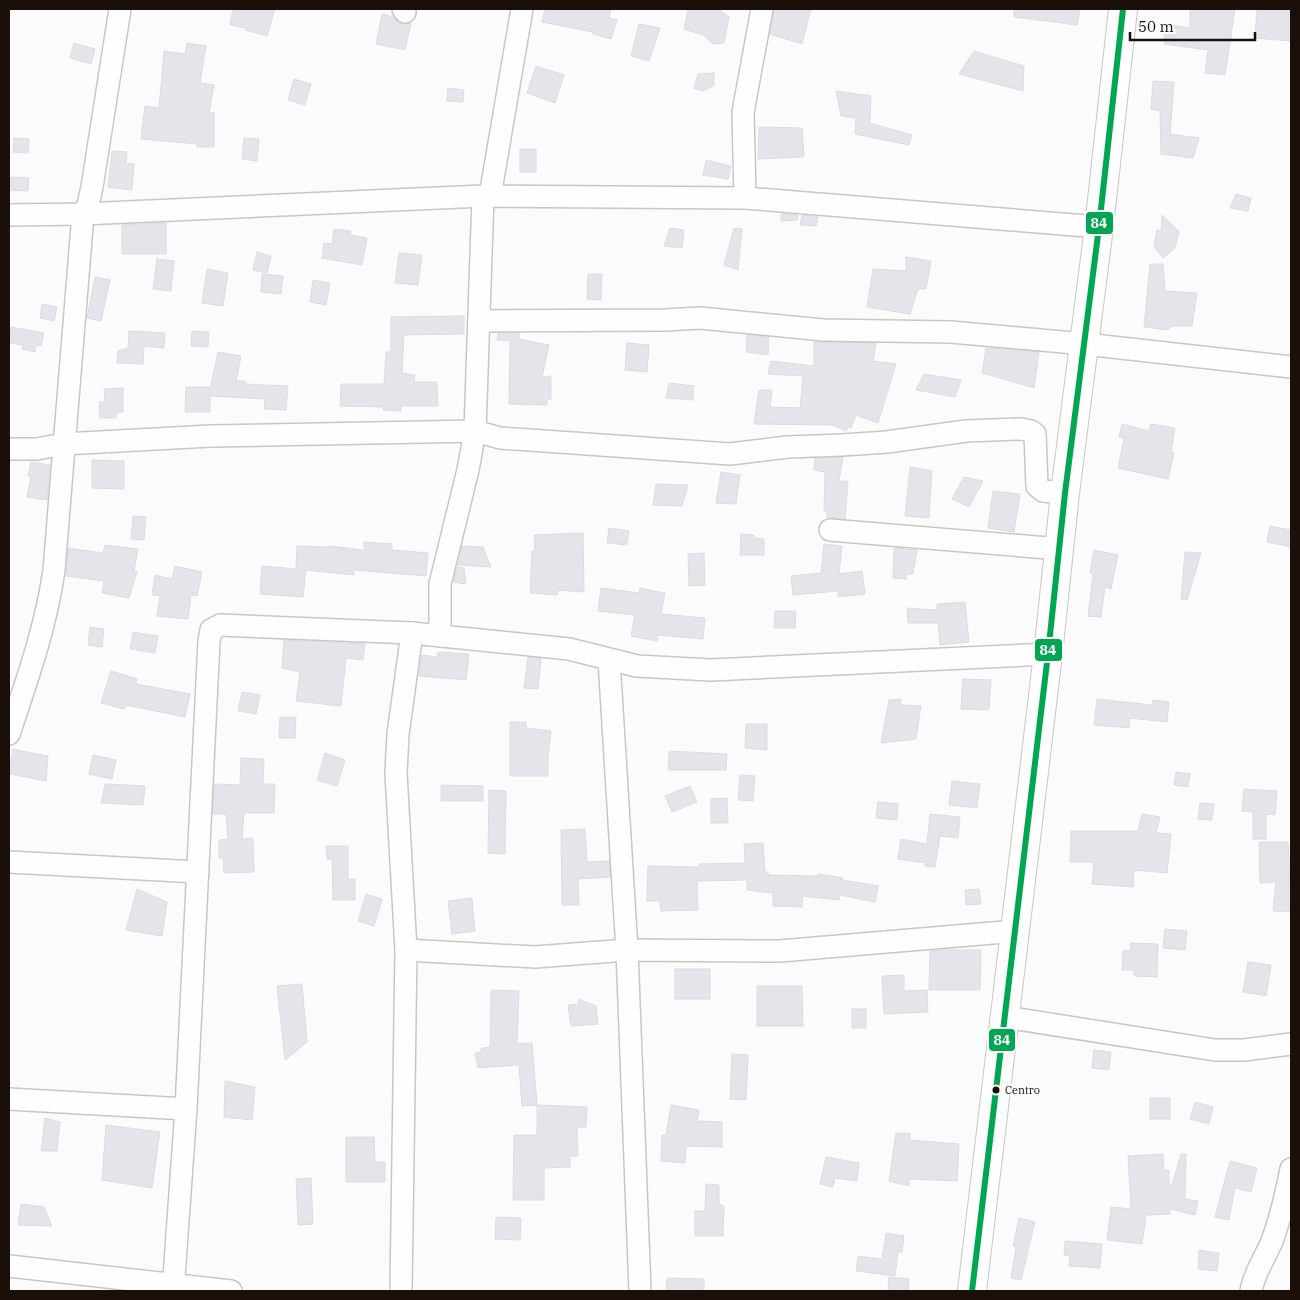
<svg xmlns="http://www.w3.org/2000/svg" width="1300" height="1300" font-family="'IBM Plex Serif',serif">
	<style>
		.building { fill: #e6e4eb; stroke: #dedce3 }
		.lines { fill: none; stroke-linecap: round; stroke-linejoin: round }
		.minor-casing { stroke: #cbc6c2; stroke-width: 24 }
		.highway-casing { stroke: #cbc6c2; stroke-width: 30 }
		.minor { stroke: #fefefe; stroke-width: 21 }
		.highway { stroke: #fefefe; stroke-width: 28 }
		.bus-1-casing { stroke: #fbfbfb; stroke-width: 10 }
		.bus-1 { stroke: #00a651; stroke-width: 6 }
		.bus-dot { fill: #1a1009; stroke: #fbfbfb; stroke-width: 2 }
		.labels { text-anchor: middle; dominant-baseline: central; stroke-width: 4.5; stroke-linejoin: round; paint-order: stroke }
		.bus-label { font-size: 11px; fill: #1a1009; stroke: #fbfbfb; text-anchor: start }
		.line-badge { stroke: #fbfbfb; stroke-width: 2 }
		.badge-label { font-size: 14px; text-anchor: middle; font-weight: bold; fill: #fff }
	</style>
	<rect width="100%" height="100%" fill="#fbfbfb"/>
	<g class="building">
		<path d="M233,9h42l-8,27 -22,-6 1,-2 -16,-3z"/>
		<path d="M545,9h66l-2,9 8,2 -6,19 -18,-5v-2l-51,-10z"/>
		<path d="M688,9h30l11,8 -5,26 -11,1 -10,-9 -19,-6z"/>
		<path d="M774,9h37l-9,35 -32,-10z"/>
		<path d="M1014,9h66l-3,16 -63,-8z"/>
		<path d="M1190,9h45l-10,66 -20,-2 3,-23 -44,-6 1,-20 25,4z"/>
		<path d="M1257,9h34v32l-36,-3z"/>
		<path d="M382,14l11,3 7,6 5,1 6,-1 -6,27 -29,-6z"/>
		<path d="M639,24l21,4 -11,33 -18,-5z"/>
		<path d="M74,43l21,6 -4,15 -21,-6z"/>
		<path d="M187,43l19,3 -6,37 14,2 -5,28h5v34h-17v-3l-56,-5 4,-33 14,2 5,-57 21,3z"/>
		<path d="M974,51l50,15 -1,25 -64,-17z"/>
		<path d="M536,66l28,9 -9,28 -28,-10z"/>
		<path d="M714,73v12l-11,6 -9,-3 4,-14z"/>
		<path d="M294,79l17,5 -6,21 -17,-5z"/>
		<path d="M1153,81l21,1 -4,52 29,4 -6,20 -32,-4 -1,-43 -9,-2z"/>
		<path d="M448,88l16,2 -1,12 -16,-1z"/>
		<path d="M836,91l35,5 -1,27 42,12 -3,10 -54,-11 1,-16 -15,-2z"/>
		<path d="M759,127l43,1 2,29 -46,2z"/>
		<path d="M14,138l15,1 -1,14 -15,-1z"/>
		<path d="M244,138l15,1 -2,22 -15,-2z"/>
		<rect x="520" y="149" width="16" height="23"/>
		<path d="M112,151l15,1 -1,11 8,1 -2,26 -24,-3z"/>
		<path d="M706,160l25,6 -3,13 -25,-4z"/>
		<path d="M9,177l20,1 -1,13 -19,-1z"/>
		<path d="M1236,194l15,4 -3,13 -18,-3z"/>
		<path d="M781,214l17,1 -1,5 -16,1z"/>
		<path d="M802,215l16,2 -2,9 -16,-1z"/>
		<path d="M1162,215l17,16 -4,17 -12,10 -9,-11 3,-17 4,1z"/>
		<path d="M166,223v31h-44v-29z"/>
		<path d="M670,228l14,2 -2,18 -18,-2z"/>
		<path d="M734,228l8,1 -4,41 -14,-5z"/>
		<path d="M334,229l17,2 -1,4 17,3 -5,27 -40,-7 2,-15 8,1z"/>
		<path d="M257,252l14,4 -4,17 -14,-3z"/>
		<path d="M399,253l23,2 -4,30 -23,-2z"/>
		<path d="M906,257l25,4 -5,28h-8l-8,25 -43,-7 6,-38 33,2z"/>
		<path d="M157,259l17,2 -3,30 -18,-2z"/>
		<path d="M1150,264h13l2,27 32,2 -5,33h-21l-3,4 -24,-3z"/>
		<path d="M207,269l21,4 -5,33 -21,-3z"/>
		<path d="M262,274l21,2 -2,18 -20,-2z"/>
		<path d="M588,274h14l-1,26 -14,-1z"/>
		<path d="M95,277l15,3 -9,41 -14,-3z"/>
		<path d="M313,280l17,3 -4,22 -16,-3z"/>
		<path d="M42,304l15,3 -3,14 -14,-3z"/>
		<path d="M464,316v18l-60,1 -2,38 13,2 -1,7h23l1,24h-37v5l-18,-1v-3l-43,-1 1,-22h43l2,-32h5v-35z"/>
		<path d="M11,327l33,6 -3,13 -5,-1 -1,7 -13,-3 1,-4 -14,-2z"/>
		<path d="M129,331l36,2 -1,15 -20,-2 -1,18 -26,-1 1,-12 10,-3z"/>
		<path d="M192,331l17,1 -1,15 -17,-1z"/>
		<path d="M498,333h21v6l30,6 -7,32 9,-1v23h-4v6l-38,-1 1,-63 -13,-1z"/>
		<path d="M747,335l22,2 -1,18 -22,-3z"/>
		<path d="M814,342l62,1 -3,18 23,3 -18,59 -22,-8 -5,13 -3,-1 -2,4 -14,-6 -78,-1 5,-34h13l-2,17 30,1 3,-32 -35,-2 3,-13 43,5z"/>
		<path d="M627,343l22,2 -2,27 -22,-2z"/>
		<path d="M986,348l53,4 -5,36 -52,-15z"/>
		<path d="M218,352l23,4 -5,25h9v3l43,2 -2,24 -22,-1 1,-10 -54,-3v-11z"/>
		<path d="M924,374l37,6 -6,17 -39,-7z"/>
		<path d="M669,383l25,3 -1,14 -27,-2z"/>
		<path d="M186,387h24v25h-25z"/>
		<path d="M123,388v24l-7,1v5h-16l-1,-16h6l-1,-13z"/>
		<path d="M1122,424l27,7 2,-7 24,4 -4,24 3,1 -6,26 -50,-11 6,-30 -5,-1z"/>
		<path d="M843,457l-4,24h9l-3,38 -18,-1v-7h-3l1,-39 -11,-2 1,-12z"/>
		<path d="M92,460l32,1v28l-32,-1z"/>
		<path d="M31,462l19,3 -3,35 -20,-3 4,-21h-3z"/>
		<path d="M910,467l22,4 -3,47 -24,-2z"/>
		<path d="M721,472l19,3 -4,29 -20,-1z"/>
		<path d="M964,477l19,4 -14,26 -17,-8z"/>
		<path d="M656,484l32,1 -6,21 -29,-1z"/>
		<path d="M993,491l27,3 -6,38 -26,-4z"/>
		<path d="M133,516l13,1 -2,23 -13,-1z"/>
		<path d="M1270,526l21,4v17l-24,-5z"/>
		<path d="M609,528l20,3 -2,14 -20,-2z"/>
		<path d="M583,533l1,59 -26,-2 -1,5 -27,-2 2,-42h3l-1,-16z"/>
		<path d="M741,534l13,1v3l10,1v16h-24z"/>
		<path d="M364,542l28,2v6l36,3 -2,23 -72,-6v5l-48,-5 -3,27 -43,-3 2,-28 34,3 1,-23 32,1v-1l35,4z"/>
		<path d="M824,544l18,2 -3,28 23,-3 3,23 -27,3v-6l-45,4 -2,-19 30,-3z"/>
		<path d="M105,545l33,4 -4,22 3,1 -8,26 -27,-5 2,-12 -38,-5 2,-28 35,5z"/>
		<path d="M462,546l21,1 8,20 -33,-2z"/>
		<path d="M894,548l23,2 -4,24h-7v5l-13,-1z"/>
		<path d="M1094,550l24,5 -7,34 -6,-2 -4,30 -13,-1 5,-42 -3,-1z"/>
		<path d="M1185,552l16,1 -14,47 -6,-1z"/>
		<path d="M704,553l1,32 -16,1 -1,-32z"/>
		<path d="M175,566l27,6 -5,24 -6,-1 -3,24 -31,-3 3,-20 -8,-1 3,-20 17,4z"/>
		<path d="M457,567l7,1 2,16 -13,-2z"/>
		<path d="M601,588l38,5 1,-5 25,5 -4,21 44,4 -2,21 -45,-4 -1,6 -26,-5 4,-21 -37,-4z"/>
		<path d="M965,602l4,40 -29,3 -2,-22h-30l-1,-15 30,2v-6z"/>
		<path d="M775,611h21l-1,17h-21z"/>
		<path d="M90,627l14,2 -2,18 -14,-2z"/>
		<path d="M133,632l25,4 -3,17 -25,-4z"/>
		<path d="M284,640l81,4 -2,16 -17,-2 -5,48 -45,-5 4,-29 -18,-4z"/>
		<path d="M438,652l31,2 -3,26 -47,-4 3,-21 15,2z"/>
		<path d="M528,657l13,2 -3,30 -14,-1z"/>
		<path d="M111,671l26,8 -1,5 54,10 -5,23 -59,-12 -2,4 -23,-6z"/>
		<path d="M963,679l28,1 -2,30 -28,-1z"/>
		<path d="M242,692l18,3 -4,19 -18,-3z"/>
		<path d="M901,699v6l20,1 -5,33 -35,4 8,-43z"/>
		<path d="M1097,699l55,6 1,-5 16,2 -2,20 -37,-4 -1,10 -35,-3z"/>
		<path d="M280,717h16l-1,21h-16z"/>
		<path d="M510,722h16v6l25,3 -3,25v20h-38z"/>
		<path d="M746,724h21v26l-22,-2z"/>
		<path d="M13,749l35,7 -2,25 -37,-7z"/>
		<path d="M669,751l58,3 -1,16h-58z"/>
		<path d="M325,753l20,7 -8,26 -20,-6z"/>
		<path d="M93,755l23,5 -4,19 -23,-5z"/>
		<path d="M241,758l23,1 -1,25h12l-1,29h-30l-2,26 11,-1 1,34 -30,1 -1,-15h-4v-18l9,-1 -2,-25h-13l1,-30 26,1z"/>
		<path d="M1176,772l14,2 -2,13 -14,-2z"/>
		<path d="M740,775l15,1 -2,25 -15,-1z"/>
		<path d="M952,781l28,3 -3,24 -28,-3z"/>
		<path d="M105,784l40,2 -2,19 -42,-2z"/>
		<path d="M441,785l42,1v15h-42z"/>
		<path d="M690,786l7,16 -25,10 -7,-16z"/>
		<path d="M1244,789l33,2 -2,24 -9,-1v25h-13v-27l-11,-1z"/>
		<path d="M489,790l17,1 -1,63 -17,-1z"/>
		<path d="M727,798l1,25h-17v-24z"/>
		<path d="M878,802l20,2 -1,16 -21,-2z"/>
		<path d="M1200,803l14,1 -2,16 -14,-1z"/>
		<path d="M930,814l30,3 -2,21 -18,-2 -5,31 -10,-1v-3l-27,-4 3,-20 26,5z"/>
		<path d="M1142,814l18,3 -4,16 15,1 -4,39 -33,-3 -1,17 -41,-3 2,-22h-24l1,-31h67z"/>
		<path d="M585,829l2,33 22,-1 1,16 -32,2 1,26h-17l-1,-75z"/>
		<path d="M1259,842h29l3,53 -1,17 -17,-1 3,-29 -16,1z"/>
		<path d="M763,843l2,29h3v3l50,1v-2l25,4 -1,2 36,6 -3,16 -35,-7 -1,5 -36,-4 -1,11 -29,-1v-13l-26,-3v-10l-50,1 1,29 -37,1 -1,-10h-13l1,-35 51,1v-3l46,-1 -1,-19z"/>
		<path d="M326,846h22v33h7v21h-22l-1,-41h-5z"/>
		<path d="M137,889l30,13 -5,34 -36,-6z"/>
		<path d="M979,889l2,15 -15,1 -1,-15z"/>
		<path d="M366,894l16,5 -8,27 -16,-5z"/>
		<path d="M472,898l3,33 -23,3 -4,-33z"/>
		<path d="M1165,929l22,2 -2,19 -22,-2z"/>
		<path d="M1131,943l27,1 -1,33 -23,-1v-6h-12l1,-20 7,1z"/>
		<path d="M945,950h36l-1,40h-51l1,-39z"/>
		<path d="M1248,962l23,3 -5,31 -23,-4z"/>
		<rect x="675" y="969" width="35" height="30"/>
		<path d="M904,975v16l23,-1 1,22 -44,2 -2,-38z"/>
		<path d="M302,984l5,58 -22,18 -8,-74z"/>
		<path d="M757,986h45l1,40h-46z"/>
		<path d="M491,990l28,1 -2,53 15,-1 5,62 -15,1 -3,-41 -41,3 -3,-15 5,-1 2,-4 8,-1z"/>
		<path d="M578,999l18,7 2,18 -27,2 -3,-21 11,-1z"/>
		<rect x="852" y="1009" width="14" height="19"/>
		<path d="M1094,1050l17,2 -2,18 -17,-2z"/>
		<path d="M732,1054l16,1 -2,45 -16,-1z"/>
		<path d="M225,1081l30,6 -3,33 -28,-3z"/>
		<rect x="1150" y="1098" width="20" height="21"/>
		<path d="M1195,1102l18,5 -4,17 -19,-5z"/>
		<path d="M537,1105l50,2 -1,20h-9l1,29h-8v11l-26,1v32h-31l1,-65h23z"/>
		<path d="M671,1105l28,5 -2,11 25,1v25l-36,-1 -1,17 -24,-2 1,-26h4z"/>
		<path d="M45,1118l15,4 -3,29h-16z"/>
		<path d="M106,1125l54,7 -8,56 -50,-8z"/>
		<path d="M896,1133h14v7l49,4 -2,37 -48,-2v7l-20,-5z"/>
		<path d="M346,1137h28l1,25h10v20h-39z"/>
		<path d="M1163,1154l1,16h5v15h3l9,-31h5l-1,45 13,2 -3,14 -25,-6v5l-24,1 -4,29 -35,-4 4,-33 20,2 -3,-53z"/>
		<path d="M826,1157l33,6 -2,18 -22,-3 -2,9 -13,-3z"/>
		<path d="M1230,1161l27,7 -6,24 -16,-4 -6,32 -14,-3z"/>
		<path d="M311,1178l2,46 -15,1 -2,-46z"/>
		<path d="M706,1184l13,1v19l5,2 -1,30h-28v-25h10z"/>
		<path d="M21,1204l23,3 8,19 -34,-1z"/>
		<path d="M496,1217l25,1 -1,22 -25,-1z"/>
		<path d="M1019,1218l16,4 -14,58 -10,-2 5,-31 -3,-1z"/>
		<path d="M886,1233l18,3 -2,16h-4l-3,24 -39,-5 2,-15 24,3z"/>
		<path d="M1065,1241l37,3 -2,24 -31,-2 1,-10 -6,-1z"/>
		<path d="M1199,1250l20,3 -2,18 -19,-2z"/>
		<path d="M889,1277l20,2 -1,12h-20z"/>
		<path d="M667,1278l37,1v12h-38z"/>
	</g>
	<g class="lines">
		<defs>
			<g id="minor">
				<path d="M403,9l2,3"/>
				<path d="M490,196l32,-187"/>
				<path d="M745,198l-2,-86 19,-103"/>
				<path d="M9,215l74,-1 400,-18 262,2 354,29"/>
				<path d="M479,321l186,-1 35,-2 123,12 128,2 134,12 206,23"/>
				<path d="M9,449h28l26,-5 148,-8 264,-5 25,7 230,16 57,-7 55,-2 45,-3 79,-11 55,-2 10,2 4,3 2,52 6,5 22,2"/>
				<path d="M830,530l230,19"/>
				<path d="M440,636v-52l28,-114 7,-39 8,-235"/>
				<path d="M609,660l18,290 13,341"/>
				<path d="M9,734c18,-54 37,-107 45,-164l29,-356 5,-9 4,-18 28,-178"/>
				<path d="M9,862l189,10"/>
				<path d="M406,950l129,7 92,-7 153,1 236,-20"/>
				<path d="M1005,1017l210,33h29l47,-6"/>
				<path d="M9,1099l177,10"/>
				<path d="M9,1266l222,25"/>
				<path d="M173,1291l13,-182 23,-468 2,-11 9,-5 192,8 157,16 68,17 74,4 337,-16"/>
				<path d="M401,1291l5,-341 -10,-177 2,-39 14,-101"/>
				<path d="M1251,1291c3,-18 14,-33 21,-50 9,-24 14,-47 19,-72"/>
			</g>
			<path id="highway" d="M972,1291l76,-637 17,-161 34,-266 24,-218"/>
		</defs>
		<use href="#minor" class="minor-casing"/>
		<use href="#highway" class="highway-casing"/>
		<use href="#minor" class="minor"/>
		<use href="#highway" class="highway"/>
		<defs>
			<path id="bus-1" d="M972,1291l76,-637 17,-161 34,-266 24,-218"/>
		</defs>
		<use href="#bus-1" class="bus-1-casing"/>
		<use href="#bus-1" class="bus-1"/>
	</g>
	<circle class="bus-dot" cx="996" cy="1090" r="4.5"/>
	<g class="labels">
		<g class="bus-label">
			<text x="1005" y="1090">Centro</text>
		</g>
	</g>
	<g class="line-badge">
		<rect x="1085" y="211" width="29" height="24" rx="5" fill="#00a651"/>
		<rect x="1034" y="638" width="29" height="24" rx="5" fill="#00a651"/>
		<rect x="988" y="1028" width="28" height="24" rx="5" fill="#00a651"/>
	</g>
	<g class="badge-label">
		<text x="1099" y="228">84</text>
		<text x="1048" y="655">84</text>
		<text x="1002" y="1045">84</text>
	</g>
	<rect width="1300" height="1300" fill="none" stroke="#1a1009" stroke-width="20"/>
	<path d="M1130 32v8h125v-8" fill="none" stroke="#1a1009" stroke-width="2.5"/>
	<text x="1138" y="32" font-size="15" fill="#1a1009" stroke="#fbfbfb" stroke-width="4" paint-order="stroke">50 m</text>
</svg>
